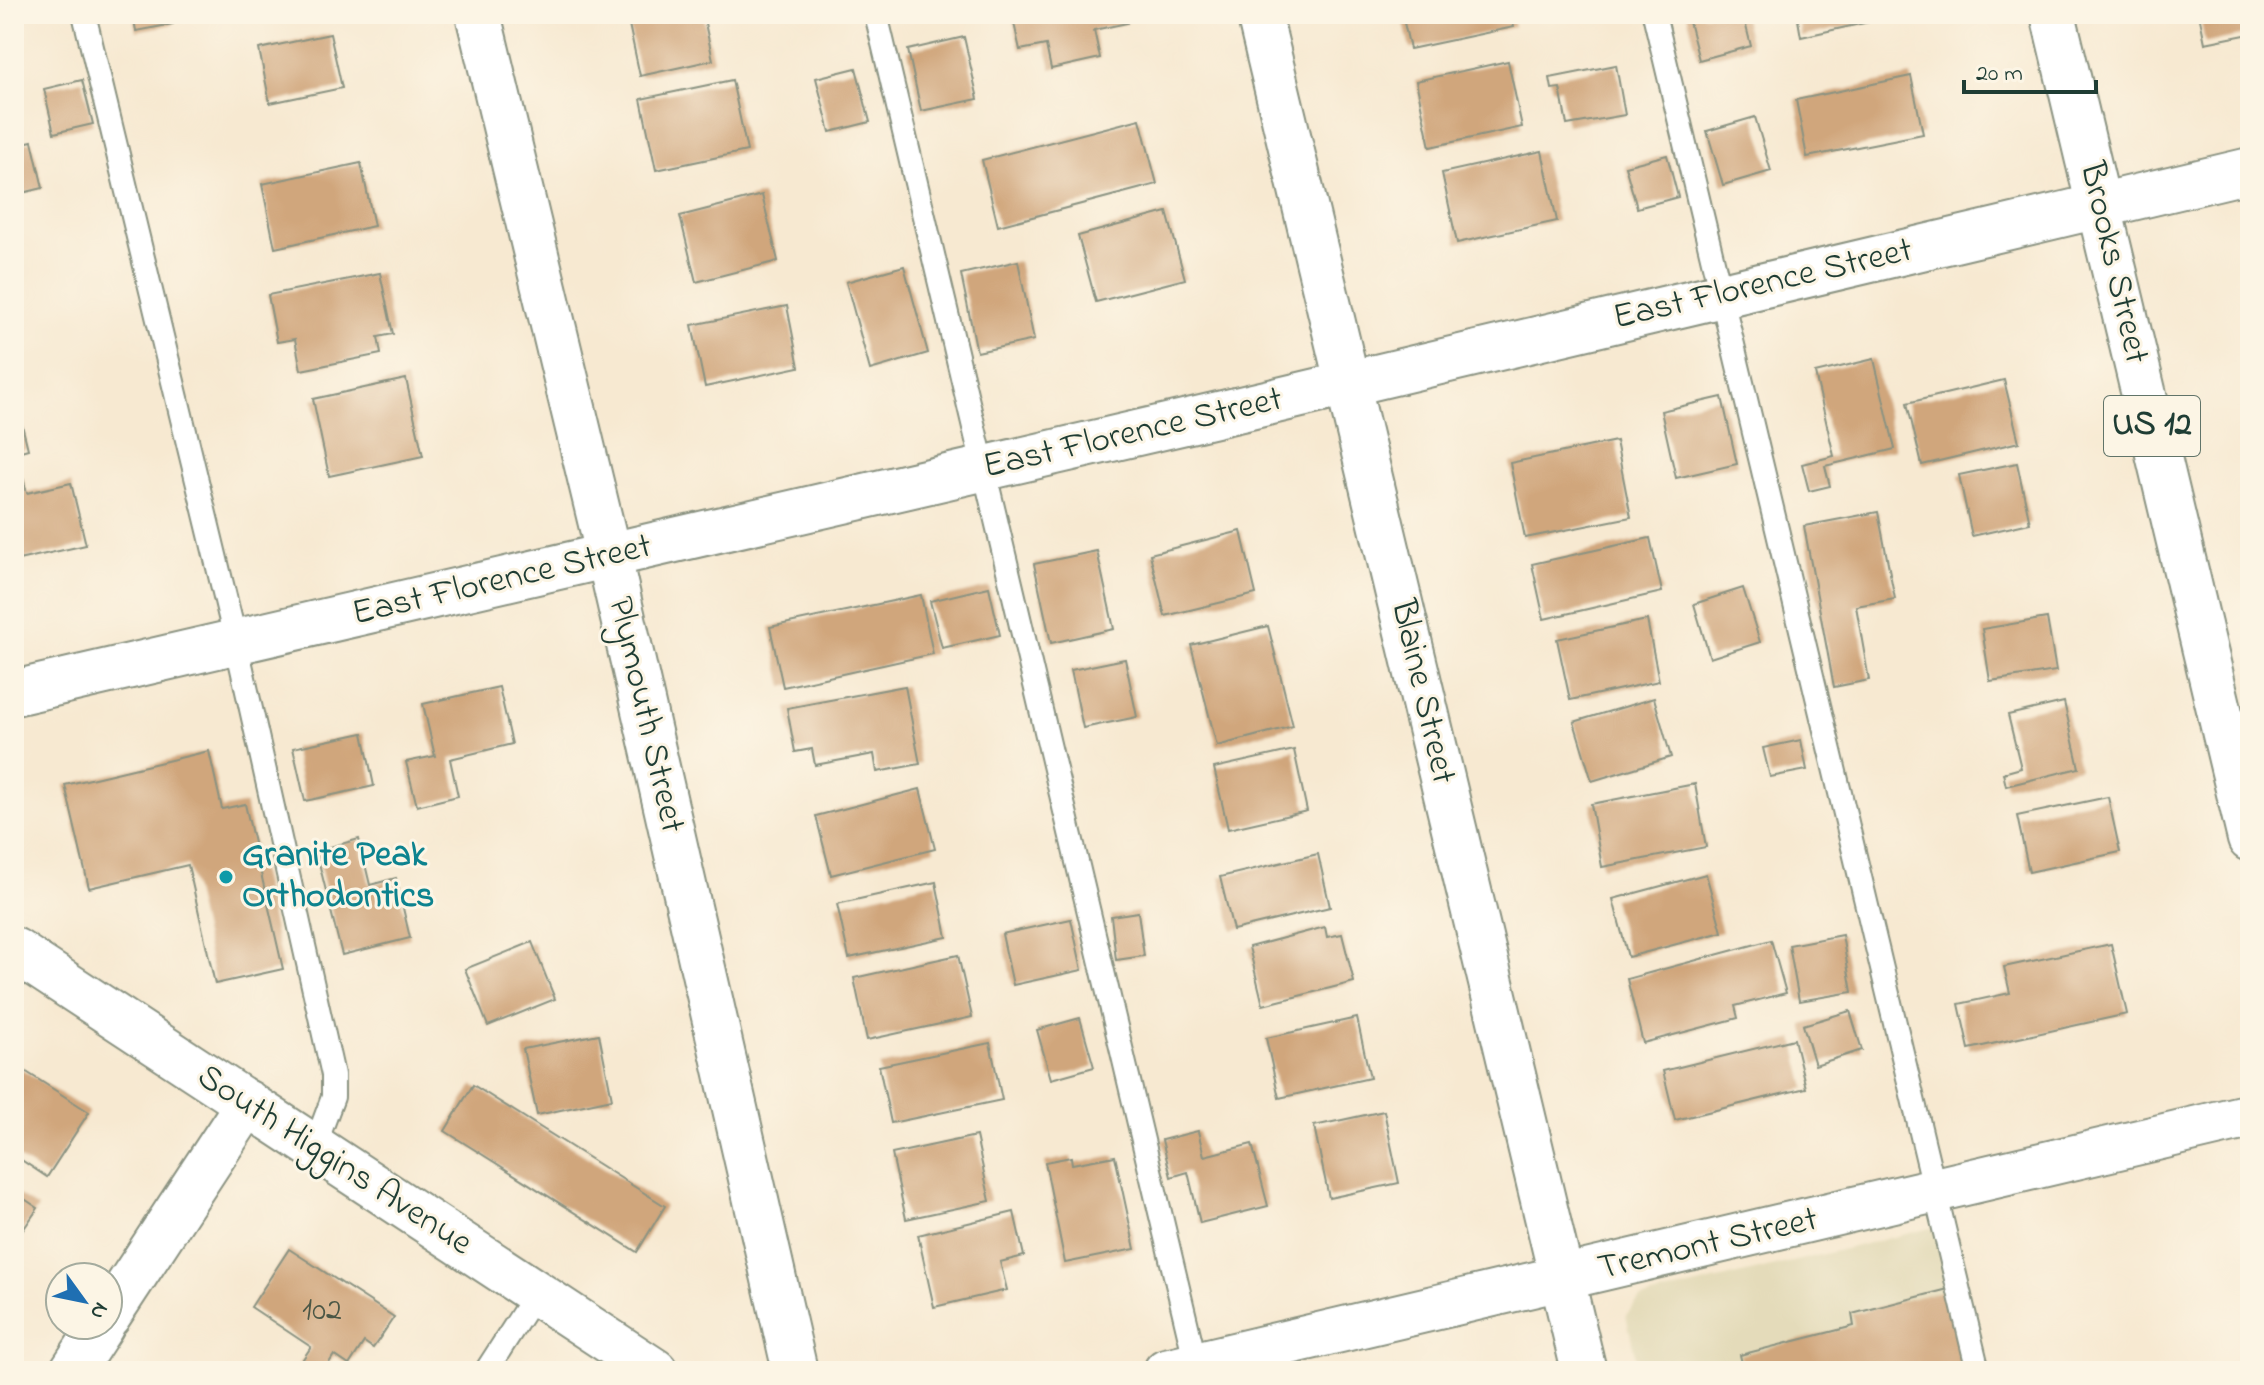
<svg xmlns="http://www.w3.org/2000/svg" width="2264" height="1385" font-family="'Indie Flower',sans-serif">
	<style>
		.built { fill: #e4dbba }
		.building { fill: #d0a67c }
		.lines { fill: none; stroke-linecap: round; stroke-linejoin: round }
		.service-casing { stroke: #8b9382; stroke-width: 26 }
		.minor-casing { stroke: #8b9382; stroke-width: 48 }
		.secondary-casing { stroke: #8b9382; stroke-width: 48 }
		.trunk-casing { stroke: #8b9382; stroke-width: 48 }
		.service { stroke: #fff; stroke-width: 22 }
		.minor { stroke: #fff; stroke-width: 44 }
		.secondary { stroke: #fff; stroke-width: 44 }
		.trunk { stroke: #fff; stroke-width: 44 }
		.culture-dot { fill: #0f9aa8; stroke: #fcf5e5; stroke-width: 3 }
		.labels { text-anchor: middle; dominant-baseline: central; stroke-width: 6; stroke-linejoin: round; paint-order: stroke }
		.number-label { font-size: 32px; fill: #4b5746 }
		.shield { fill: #fcf5e5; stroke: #617469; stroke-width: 2 }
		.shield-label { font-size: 34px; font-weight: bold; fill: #1f3d34 }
		.street-label { font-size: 36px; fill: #1f3d34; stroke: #fcf5e5 }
		.culture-label { font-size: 36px; font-weight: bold; fill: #0d838f; stroke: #fcf5e5; text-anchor: start }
	</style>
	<rect width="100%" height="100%" fill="#fcf5e5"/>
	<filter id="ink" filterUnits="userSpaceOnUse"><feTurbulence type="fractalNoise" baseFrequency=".0125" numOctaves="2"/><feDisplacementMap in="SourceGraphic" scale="16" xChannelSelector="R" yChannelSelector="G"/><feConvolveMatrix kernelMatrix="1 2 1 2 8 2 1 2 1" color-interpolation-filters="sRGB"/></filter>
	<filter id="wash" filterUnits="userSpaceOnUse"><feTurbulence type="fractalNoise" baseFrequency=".006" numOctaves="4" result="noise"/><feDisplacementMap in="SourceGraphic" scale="32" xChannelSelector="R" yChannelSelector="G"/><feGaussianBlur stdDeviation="1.8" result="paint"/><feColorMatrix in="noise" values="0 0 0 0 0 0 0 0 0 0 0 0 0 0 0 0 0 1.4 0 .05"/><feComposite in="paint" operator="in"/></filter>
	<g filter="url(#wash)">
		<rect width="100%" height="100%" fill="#f7e9d1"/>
		<path class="built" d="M1943,1225l36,146h-340l-13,-56 14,-16z"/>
		<g id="blocks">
			<g class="building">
				<path d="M133,14h38l2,10 -37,7z"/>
				<path d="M703,14l10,46 -73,16 -13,-61z"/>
				<path d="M1012,14h113l2,9 -33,7 6,28 -49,11 -5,-24 -26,5z"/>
				<path d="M1402,14h109l3,13 -104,22z"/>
				<path d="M1687,14h56l8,32 -52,14z"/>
				<path d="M1797,14h104v1l-100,22z"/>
				<path d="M2199,14h51v20l-45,9z"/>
				<path d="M330,34l12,54 -72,15 -11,-54z"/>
				<path d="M964,37l14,62 -57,12 -13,-61z"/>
				<path d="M1508,61l14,66 -92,20 -14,-66z"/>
				<path d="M1616,65l9,50 -58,10 -7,-37 -8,1 -2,-11z"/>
				<path d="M856,68l14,54 -40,10 -14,-54z"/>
				<path d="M1911,76l12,58 -116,23 -11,-57z"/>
				<path d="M82,80l11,44 -39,9 -10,-44z"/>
				<path d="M732,80l15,71 -91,19 -15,-71z"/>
				<path d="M1755,117l16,54 -48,14 -16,-54z"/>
				<path d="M1140,119l17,65 -159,42 -16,-66z"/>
				<path d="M32,141l11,47 -29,7v-50z"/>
				<path d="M1542,151l15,70 -100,22 -15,-70z"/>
				<path d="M1667,155l11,42 -41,11 -12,-42z"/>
				<path d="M361,163l13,63 -99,22 -13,-64z"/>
				<path d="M762,195l16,66 -82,21 -16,-66z"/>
				<path d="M1167,212l18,67 -89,23 -18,-66z"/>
				<path d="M1018,261l16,79 -57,12 -16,-78z"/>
				<path d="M904,266l24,87 -58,17 -24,-88z"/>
				<path d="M380,273l13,61 -15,3 3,17 -80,16 -6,-31 -18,3 -9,-47z"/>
				<path d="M787,306l12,61 -94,20 -13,-62z"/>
				<path d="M1874,359l21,90 -70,17 5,20 -21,5 -7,-27 32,-8 -19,-83z"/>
				<path d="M406,379l17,77 -94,20 -16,-77z"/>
				<path d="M2004,380l15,62 -97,23 -15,-62z"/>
				<path d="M14,393l14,56 -14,4z"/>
				<path d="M1722,397l15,67 -61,14 -15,-67z"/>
				<path d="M1616,441l15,76 -106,21 -15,-75z"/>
				<path d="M2017,463l13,60 -58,13 -13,-61z"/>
				<path d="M23,478l4,15 44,-10 15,62 -72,16v-81z"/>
				<path d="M1878,512l17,87 -39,7 13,74 -35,7 -30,-161z"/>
				<path d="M1241,531l15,63 -91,22 -15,-62z"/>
				<path d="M1650,538l12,54 -118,27 -12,-55z"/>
				<path d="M1097,551l17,78 -63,14 -17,-79z"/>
				<path d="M989,587l11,48 -58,13 -12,-47z"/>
				<path d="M1743,588l17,54 -50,16 -16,-54z"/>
				<path d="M921,595l12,59 -150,33 -13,-60z"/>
				<path d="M2047,618l9,53 -66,10 -8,-52z"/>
				<path d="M1647,620l12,61 -89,19 -13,-61z"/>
				<path d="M1268,626l25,100 -76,20 -26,-101z"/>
				<path d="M1125,659l12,58 -54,11 -12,-58z"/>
				<path d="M905,686l15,78 -43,8 -3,-18 -59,11 -3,-16 -17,3 -8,-44z"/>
				<path d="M499,687l13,57 -62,15 8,37 -41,10 -11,-44 29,-6 -12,-52z"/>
				<path d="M1654,698l17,59 -79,24 -18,-59z"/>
				<path d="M2064,702l15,66 -73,18 -3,-13 18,-5 -13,-53z"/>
				<path d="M363,733l11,53 -69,15 -12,-53z"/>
				<path d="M1801,740l6,30 -37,7 -7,-29z"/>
				<path d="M1294,750l13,61 -79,18 -14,-61z"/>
				<path d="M209,751l13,58 23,-5 38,165 -68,15 -27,-119 -99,23 -24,-103z"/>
				<path d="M1695,784l11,63 -104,20 -11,-63z"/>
				<path d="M920,789l15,60 -104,26 -15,-59z"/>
				<path d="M2108,797l12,55 -91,20 -12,-56z"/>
				<path d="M359,839l11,46 26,-7 14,60 -68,17 -26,-104z"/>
				<path d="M1318,854l12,53 -97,23 -13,-53z"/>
				<path d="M1706,874l16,58 -94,25 -15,-58z"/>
				<path d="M936,882l11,55 -98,21 -12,-54z"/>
				<path d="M1138,912l6,44 -28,4 -5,-44z"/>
				<path d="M1071,919l11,51 -69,15 -11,-51z"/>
				<path d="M1325,927l2,10 15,-3 12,48 -91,23 -14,-58z"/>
				<path d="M1842,935l10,57 -53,9 -10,-56z"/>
				<path d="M1771,940l15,53 -51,13 3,12 -95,25 -16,-64z"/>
				<path d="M532,942l23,57 -67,27 -23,-57z"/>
				<path d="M2111,944l16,70 -158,35 -10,-45 51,-11 -6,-26z"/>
				<path d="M958,955l14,62 -105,23 -13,-62z"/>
				<path d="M1850,1011l12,39 -47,15 -12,-40z"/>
				<path d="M1080,1018l14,49 -43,12 -14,-49z"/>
				<path d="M1357,1018l13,60 -91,20 -13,-60z"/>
				<path d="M599,1034l13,65 -75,16 -14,-66z"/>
				<path d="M1794,1039l12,49 -131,32 -12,-49z"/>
				<path d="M990,1043l12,57 -111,23 -12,-57z"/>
				<path d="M14,1064l75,48 -42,65 -33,-22z"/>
				<path d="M473,1085l192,121 -28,46 -192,-121z"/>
				<path d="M1384,1111l15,72 -70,15 -15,-72z"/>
				<path d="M1198,1131l6,25 48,-12 16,62 -68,17 -12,-51 -17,5 -9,-37z"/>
				<path d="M976,1136l14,65 -84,18 -14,-65z"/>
				<path d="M1115,1156l20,93 -70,14 -20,-101 26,-5 1,7z"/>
				<path d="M14,1192l24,16 -24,35z"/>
				<path d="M1014,1212l10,44 -24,6 7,28 -73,17 -16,-72z"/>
				<path d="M289,1249l105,68 -21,31 -9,-6 -15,23 -15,-10 -10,16h-16l-9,-6 12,-18 -60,-40z"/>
				<path d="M1952,1288l21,83h-229l-4,-16 114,-29 -2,-12z"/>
			</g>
		</g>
	</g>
	<g filter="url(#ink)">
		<use href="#blocks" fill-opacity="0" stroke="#8b9382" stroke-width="2"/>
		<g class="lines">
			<defs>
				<g id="service">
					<path d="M84,14l152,628 97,433v22l-19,51"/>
					<path d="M876,14l320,1350"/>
					<path d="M1654,14l324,1357"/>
					<path d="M486,1371l50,-78"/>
				</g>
				<g id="minor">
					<path d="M478,14l131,543 186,814"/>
					<path d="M1259,14l325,1357"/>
					<path d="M14,693l1257,-291 979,-232"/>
					<path d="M108,1316l140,-213"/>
					<path d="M72,1371l30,-46"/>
					<path d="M1166,1371l1084,-255"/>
				</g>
				<path id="secondary" d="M14,950l641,421"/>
				<path id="trunk" d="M2053,14l197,825"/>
			</defs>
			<use href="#service" class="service-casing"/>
			<use href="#minor" class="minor-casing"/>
			<use href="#secondary" class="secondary-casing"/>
			<use href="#trunk" class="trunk-casing"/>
			<use href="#service" class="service"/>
			<use href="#minor" class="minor"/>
			<use href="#secondary" class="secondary"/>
			<use href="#trunk" class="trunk"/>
		</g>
	</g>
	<circle class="culture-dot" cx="226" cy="877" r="8"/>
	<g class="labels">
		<g class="number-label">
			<text x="322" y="1311">102</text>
		</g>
		<rect class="shield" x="2104" y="396" width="96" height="60" rx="6"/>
		<g class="shield-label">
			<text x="2152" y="426">US 12</text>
		</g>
		<g class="street-label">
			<text transform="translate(2113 263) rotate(77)">Brooks Street</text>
			<text transform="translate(1763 285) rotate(-13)">East Florence Street</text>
			<text transform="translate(1133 434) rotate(-13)">East Florence Street</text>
			<text transform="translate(502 581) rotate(-13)">East Florence Street</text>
			<text transform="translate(1422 692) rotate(77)">Blaine Street</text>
			<text transform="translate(645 715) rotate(77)">Plymouth Street</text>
			<text transform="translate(334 1161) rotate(33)">South Higgins Avenue</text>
			<text transform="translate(1708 1245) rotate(-13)">Tremont Street</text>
		</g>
		<g class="culture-label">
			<text x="242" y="856">Granite Peak<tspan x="242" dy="41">Orthodontics</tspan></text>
		</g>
	</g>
	<rect width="2264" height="1385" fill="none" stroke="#fcf5e5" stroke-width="48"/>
	<g transform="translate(84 1301) rotate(123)"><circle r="38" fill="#fcf5e5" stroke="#a4ab9e" stroke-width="2"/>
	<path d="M0-6L14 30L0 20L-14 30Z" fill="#1f6fb2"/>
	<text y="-12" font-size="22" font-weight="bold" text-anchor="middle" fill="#1f3d34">N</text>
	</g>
	<path d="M1964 80v12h132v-12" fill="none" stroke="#1f3d34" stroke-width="4"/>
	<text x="1976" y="80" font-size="24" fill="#1f3d34" stroke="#fcf5e5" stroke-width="6" paint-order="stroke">20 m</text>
</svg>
